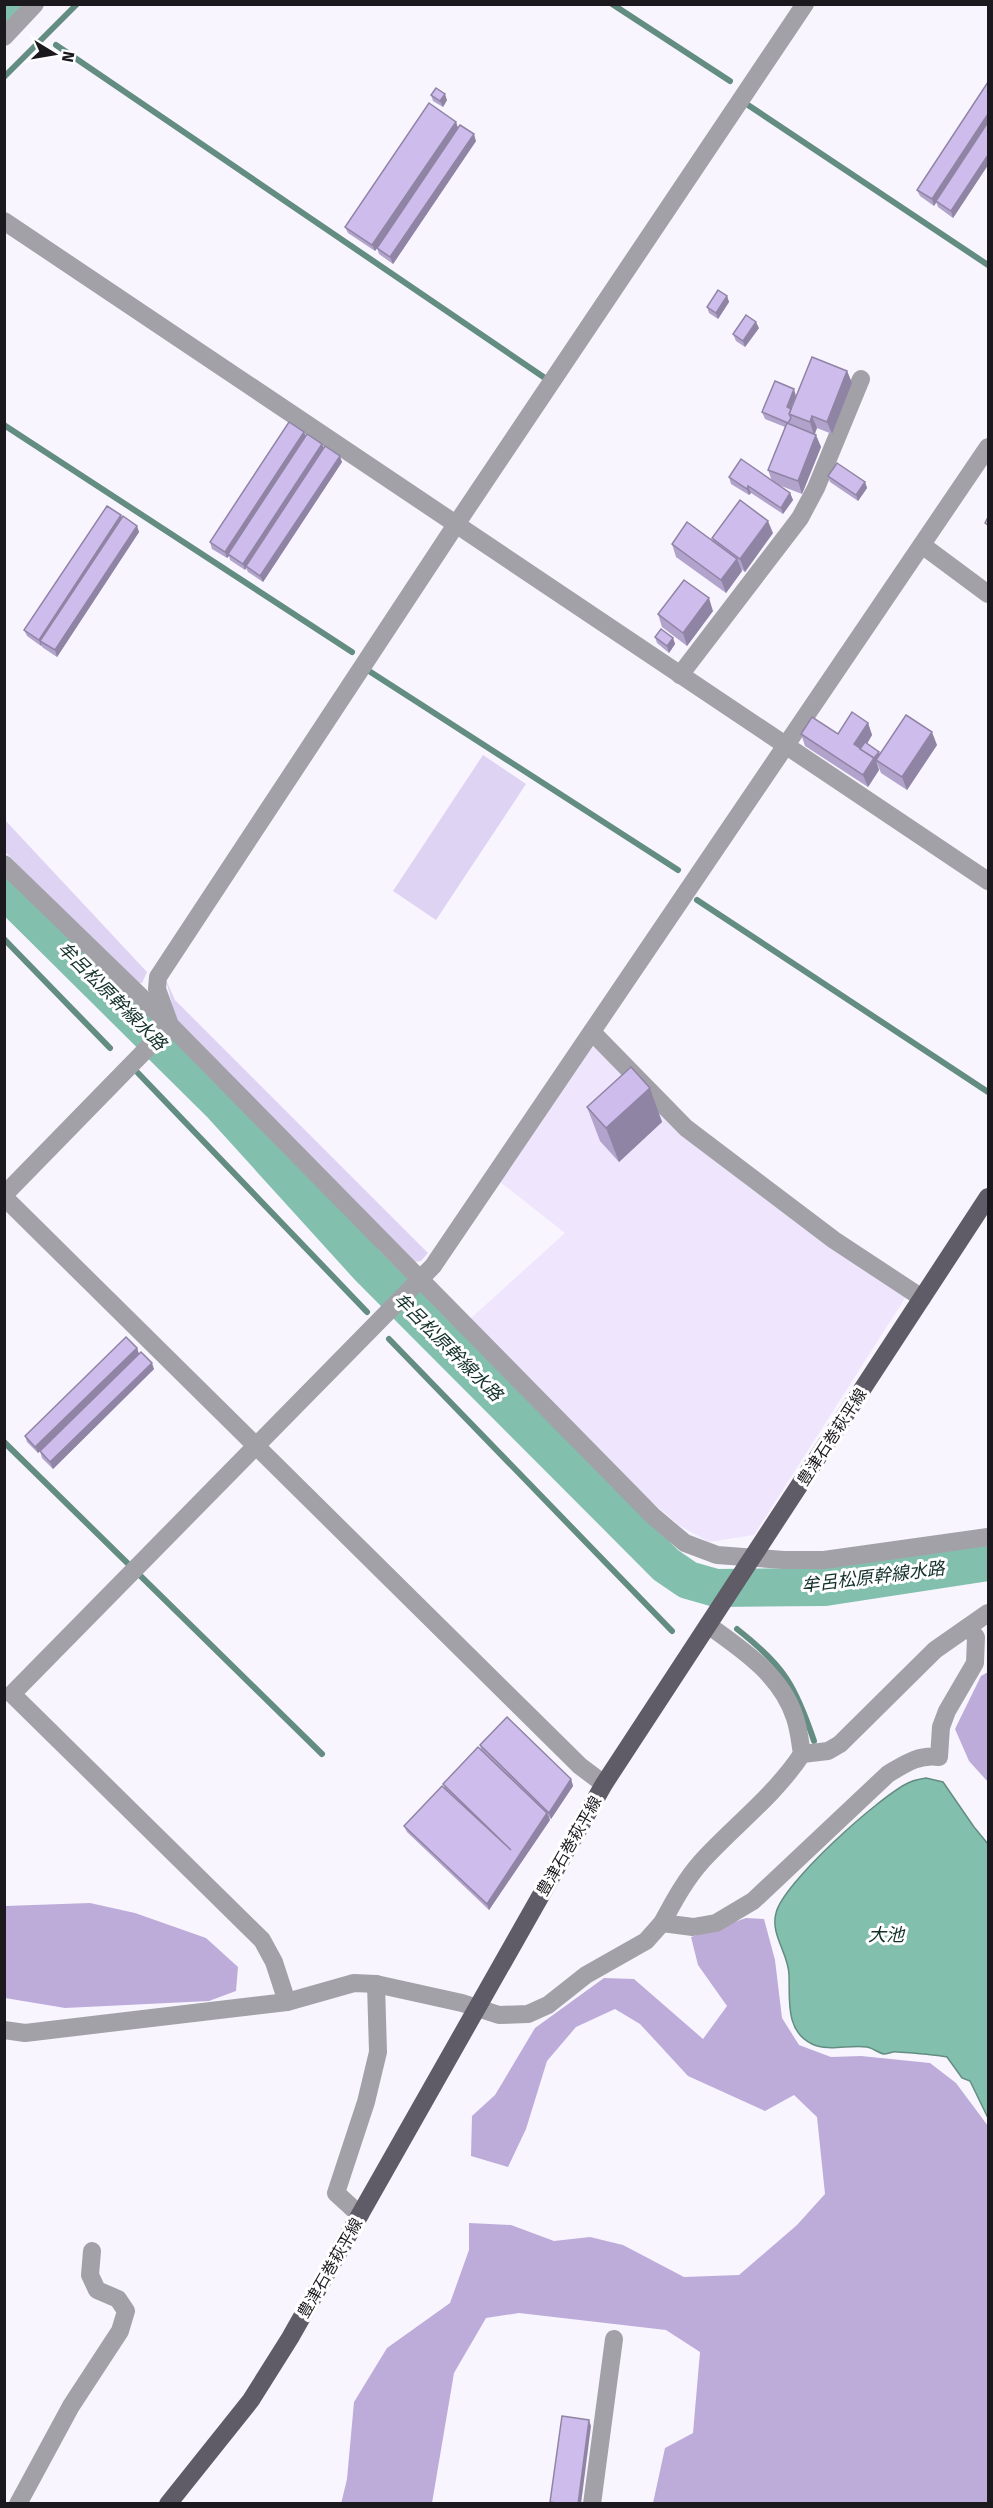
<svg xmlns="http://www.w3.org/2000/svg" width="993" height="2508" font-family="'Fira Sans','Noto Sans JP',sans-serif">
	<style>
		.built { fill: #efe6fe }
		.green { fill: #dfd3f4 }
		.forest { fill: #bdacda }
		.water { fill: #83bfad; stroke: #648d82; stroke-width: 1.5 }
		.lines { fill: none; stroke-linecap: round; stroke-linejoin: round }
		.stream { stroke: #648d82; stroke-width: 6 }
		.river { stroke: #83bfad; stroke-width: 38 }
		.minor { stroke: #a3a1a8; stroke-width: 18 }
		.major { stroke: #5f5b67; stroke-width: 18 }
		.wall { fill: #b1a3cb }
		.shaded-wall { fill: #9084a5 }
		.building { fill: #cebdec; stroke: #9084a5; stroke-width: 1.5 }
		.labels { text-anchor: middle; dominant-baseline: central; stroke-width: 6; stroke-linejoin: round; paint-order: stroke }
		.street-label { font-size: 16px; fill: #1b191e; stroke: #fff }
		.water-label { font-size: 18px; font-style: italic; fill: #133129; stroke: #fff }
	</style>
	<rect width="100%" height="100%" fill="#f8f5ff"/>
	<path class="built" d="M592,1045l315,250 -153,240 -45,7 -29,-16 -35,-30 -175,-177 95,-86 -65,-51z"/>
	<g class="green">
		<path d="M483,755l43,29 -90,136 -43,-29z"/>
		<path d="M4,819l143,153 -5,11h-7l-130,-131z"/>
		<path d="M166,980l9,20 253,253 -7,8 -7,1 -237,-238z"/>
	</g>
	<g class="forest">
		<path d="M988,1672v110l-19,-21 -14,-32 26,-53z"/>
		<path d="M90,1903l45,10 71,25 32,29 -2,24 -27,10 -144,7 -60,-10v-92z"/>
		<path d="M746,1918l18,1 11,41 7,58 17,27 32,12 30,-1 69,7 26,20 32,43v377h-335l12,-55 28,-15 7,-81 -34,-22 -147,-17 -33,5 -32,55 -22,130 -91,1 6,-25 7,-77 33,-54 63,-45 19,-53v-27l42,2 43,16 36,-4 33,8 61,32 55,-2 58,-50 28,-31 -8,-77 -23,-22 -29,16 -77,-35 -48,-52 -25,-15 -39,18 -29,34 -21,68 -18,38 -37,-11 1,-40 23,-21 40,-67 69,-50 30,1 69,60 24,-33 -29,-41 -7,-28z"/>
	</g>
	<path class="water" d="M926,1778l17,4 31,45 14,17v274l-18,-37 -8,-3 -15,-21c-16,-3 -33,-4 -50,-5 -4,-1 -9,2 -13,2 -6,-1 -11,-6 -17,-7 -17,-3 -38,5 -55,-3 -27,-13 -22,-44 -23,-69 0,-21 -19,-40 -13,-62 7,-30 103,-116 132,-130 5,-3 12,-4 18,-5z"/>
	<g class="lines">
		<g class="stream">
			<path d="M612,4l118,77"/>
			<path d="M56,45l489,333"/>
			<path d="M4,77l73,-73"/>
			<path d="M748,105l240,160"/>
			<path d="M4,425l348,227"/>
			<path d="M369,671l309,199"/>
			<path d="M697,900l291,192"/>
			<path d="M4,939l106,109"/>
			<path d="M138,1073l229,239"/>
			<path d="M389,1339l283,292"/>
			<path d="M4,1442l318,312"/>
			<path d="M737,1629c47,37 58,56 77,112"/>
		</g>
		<g class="river">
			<path d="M4,12l7,-8"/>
			<path d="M4,889l217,215 147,162 298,299 22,15 28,8 109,-1 163,-25"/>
		</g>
		<g class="minor">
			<path d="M4,37l31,-33"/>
			<path d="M4,221l984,660"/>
			<path d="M922,545l66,49"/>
			<path d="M680,675l120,-157 16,-30 45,-109"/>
			<path d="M4,864l166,161 484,492 31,26 32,12 67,5h40l164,-23"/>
			<path d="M592,1032l94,96 148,112 88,58"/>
			<path d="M4,1195l166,-170 -13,-36 1,-12 299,-454 348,-519"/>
			<path d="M4,1197l576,569 24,18"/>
			<path d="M802,1754l26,-3 12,-7 95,-94 53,-37"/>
			<path d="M662,1923c12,-22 23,-43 40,-62 33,-36 73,-66 100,-107 -2,-12 -3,-24 -7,-36 -13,-42 -53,-69 -87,-93"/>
			<path d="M287,2002l-13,-40 -12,-22 -250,-246 421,-428 555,-819"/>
			<path d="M4,2030l21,3 262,-31 67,-19 22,1 86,19 37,12 29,-1 20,-9 38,-30 60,-34 16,-18 31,4 23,-4 37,-22 135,-127c17,-10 31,-20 51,-17l2,-30 6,-16 28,-48 1,-26 -8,-10"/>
			<path d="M360,2215l-24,-22 30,-91 12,-50 -2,-68"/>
			<path d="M18,2504l53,-98 49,-75 6,-20 -8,-12 -21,-9 -7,-15 2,-24"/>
			<path d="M592,2504l22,-165"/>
		</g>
		<path class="major" d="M168,2504l83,-104 39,-62 314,-554 384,-587"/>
	</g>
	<g class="wall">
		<path d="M988,82v83l-35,53 -15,-11 -2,-5 -2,4 -14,-10 -3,-6z"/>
		<path d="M431,95l16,5 -4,7 -10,-6z"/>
		<path d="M456,122l2,6 18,13 -83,123 -14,-10 -2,-6 -2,3 -27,-18 -3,-6z"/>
		<path d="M727,296l2,6 -11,17 -9,-6 -2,-6z"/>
		<path d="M759,328l-14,19 -9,-6 -3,-7z"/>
		<path d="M847,371l5,12 -20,51 -15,-6 -2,6 6,13 -19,47 -26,-10 14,9 3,7 -10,14 -32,-21 -2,2 -18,-11 -2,-7 43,4 -4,-11 17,-43 -20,-8 -3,-7 29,-3z"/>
		<path d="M304,432l2,4 18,12 18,14 -79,120 -15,-10 -2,-4 -1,2 -15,-10 -1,-4 -2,2 -15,-9 -2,-7z"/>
		<path d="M828,476l37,6 2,6 -9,13 -28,-19z"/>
		<path d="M122,517l15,9 2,6 -82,125 -15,-10v-2l-1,1 -14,-10 -3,-6z"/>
		<path d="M773,533l-28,39 -4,-3 1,2 -16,22 -50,-36 -4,-13 41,-3 -1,-3z"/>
		<path d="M713,611l-26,35 -25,-19 -4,-13z"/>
		<path d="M655,637l18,1 2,6 -6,9 -12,-10z"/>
		<path d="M868,723l4,12 -5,9 12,8 1,3 57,-10 -30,45 -26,-17 -4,-10v1l2,6 -11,17 -63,-41 -4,-12h37z"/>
		<path d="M650,1088l12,34 -43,40 -19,-21 -13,-34z"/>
		<path d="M137,1348l2,6 15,15 -101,100 -11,-11 -2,-7 7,-7 -9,9 -11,-11 -2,-6z"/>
		<path d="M480,1745l91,34 2,7 -22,33 -2,-2 1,3 -61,90 -82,-78 -3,-6 41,-37 -2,-5 38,-35z"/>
	</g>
	<g class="shaded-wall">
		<path d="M445,94l2,6 -4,7 -3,-6z"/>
		<path d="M988,114v10l-54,82 -2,-7z"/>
		<path d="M456,122l2,6 -83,123 -3,-6z"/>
		<path d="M474,134l2,7 -83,123 -3,-7z"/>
		<path d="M988,155v10l-35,53 -2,-7z"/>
		<path d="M727,296l2,6 -11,17 -2,-6z"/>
		<path d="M756,322l3,6 -14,19 -2,-6z"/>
		<path d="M847,371l5,12 -20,51 -5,-12z"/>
		<path d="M794,389l2,7 -7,17 -2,-6z"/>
		<path d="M812,416l5,12 -3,7 -4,-13z"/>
		<path d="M304,432l3,7 -79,115 1,2 -2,2 -2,-6z"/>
		<path d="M816,435l5,12 -19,47 -4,-13z"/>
		<path d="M322,444l3,6 -79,116v2l-1,2 -2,-6z"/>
		<path d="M340,456l2,6 -79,120 -3,-6z"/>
		<path d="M865,482l2,6 -9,13 -2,-6z"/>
		<path d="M748,486l3,7 -2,2 -2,-6z"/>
		<path d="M790,493l3,7 -10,14 -2,-6z"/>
		<path d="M121,515l3,7 -84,119 2,4 -1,1 -2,-6z"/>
		<path d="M768,521l5,12 -28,39 -5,-13z"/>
		<path d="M137,526l2,6 -82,125 -2,-7z"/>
		<path d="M737,559l5,12 -16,22 -5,-13z"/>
		<path d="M709,598l4,13 -26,35 -4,-13z"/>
		<path d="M673,638l2,6 -6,9 -2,-7z"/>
		<path d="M868,723l4,12 -10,17 -8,-8z"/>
		<path d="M932,732l5,13 -30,45 -5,-13z"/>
		<path d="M879,752l2,6 -5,2 3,10 -11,17 -5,-12z"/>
		<path d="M650,1088l12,34 -43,40 -13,-34z"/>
		<path d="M137,1348l2,6 -101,99 -3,-6z"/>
		<path d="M152,1363l2,6 -101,100 -3,-7z"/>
		<path d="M571,1779l2,7 -22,33 -2,-6z"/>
		<path d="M547,1813l3,7 -61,90 -2,-6z"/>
		<path d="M589,2420l2,6 -10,78h-3z"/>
	</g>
	<g class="building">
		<path d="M988,82v32l-56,85 -15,-9z"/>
		<path d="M436,88l9,6 -5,7 -9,-6z"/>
		<path d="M429,103l27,19 -84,123 -27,-18z"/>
		<path d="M988,122v33l-37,56 -15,-10z"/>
		<path d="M460,125l14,9 -84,123 -13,-9z"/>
		<path d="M718,290l9,6 -11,17 -9,-6z"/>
		<path d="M746,315l10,7 -13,19 -10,-7z"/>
		<path d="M812,357l35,14 -20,51 -15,-6 -2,6 -21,-8z"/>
		<path d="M775,381l19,8 -7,18 4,2 -2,5 2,4 -3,5 -26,-11z"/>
		<path d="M289,422l15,10 -79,120 -15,-10z"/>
		<path d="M787,423l29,12 -18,46 -30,-11z"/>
		<path d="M307,434l15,10 -79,120 -15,-10z"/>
		<path d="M325,446l15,10 -80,120 -14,-10z"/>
		<path d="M741,459l49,34 -9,15 -33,-22 -1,3 -18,-12z"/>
		<path d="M837,463l28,19 -9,13 -28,-19z"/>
		<path d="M740,500l28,21 -28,38 -28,-21z"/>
		<path d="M107,506l14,9 -82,125 -15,-10z"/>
		<path d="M123,516l14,10 -82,124 -15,-9z"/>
		<path d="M988,517v8l-3,-2z"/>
		<path d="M687,522l50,37 -16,21 -49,-36z"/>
		<path d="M684,580l25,18 -26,35 -25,-19z"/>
		<path d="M661,629l12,9 -6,8 -12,-9z"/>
		<path d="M852,712l16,11 -14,21 20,14 -11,17 -62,-41 11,-17 26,17z"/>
		<path d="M906,715l26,17 -30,45 -26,-17z"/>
		<path d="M865,742l14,10 -6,7 1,-1 -14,-9z"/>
		<path d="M631,1067l19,21 -44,40 -19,-21z"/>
		<path d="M126,1337l11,11 -102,99 -10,-11z"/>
		<path d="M141,1352l11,11 -102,99 -10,-11z"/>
		<path d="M507,1717l64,62 -22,34 -69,-68z"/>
		<path d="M478,1747l69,66 -60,91 -83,-78 38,-40 69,64 -68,-66z"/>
		<path d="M562,2416l27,4 -11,84h-15l-13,-2z"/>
	</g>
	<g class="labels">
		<g class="street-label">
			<text transform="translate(832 1437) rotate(-57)">豊津石巻萩平線</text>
			<text transform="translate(569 1846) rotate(-60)">豊津石巻萩平線</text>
			<text transform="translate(330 2268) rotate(-60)">豊津石巻萩平線</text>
		</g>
		<g class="water-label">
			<text transform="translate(112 996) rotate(45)">牟呂松原幹線水路</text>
			<text transform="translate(448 1347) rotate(45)">牟呂松原幹線水路</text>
			<text transform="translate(873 1577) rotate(-7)">牟呂松原幹線水路</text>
			<text x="886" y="1935">大池</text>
		</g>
	</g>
	<rect width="993" height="2508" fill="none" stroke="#1b191e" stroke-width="12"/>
	<g transform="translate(54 54) rotate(101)" stroke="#ffffff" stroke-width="4.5" paint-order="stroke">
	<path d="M0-4.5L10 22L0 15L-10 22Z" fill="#1b191e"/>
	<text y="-9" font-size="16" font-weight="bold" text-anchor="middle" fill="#1b191e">N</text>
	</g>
</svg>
